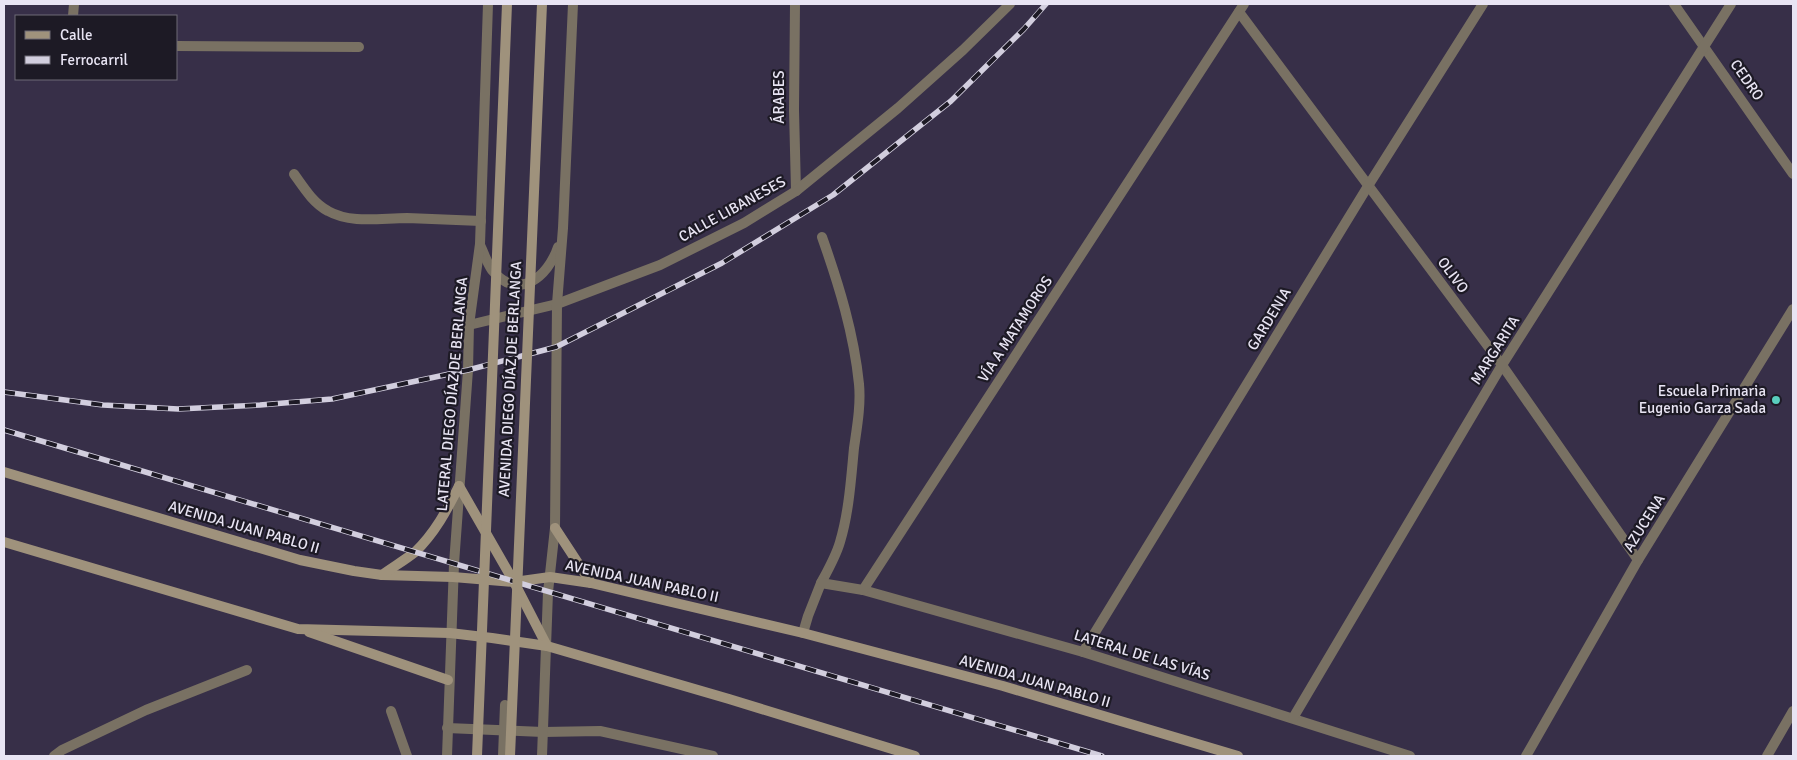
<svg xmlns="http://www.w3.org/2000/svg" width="1797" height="760" font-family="Signika,sans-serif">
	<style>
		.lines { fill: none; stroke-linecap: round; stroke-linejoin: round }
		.service { stroke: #797163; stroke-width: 10 }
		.minor { stroke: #797163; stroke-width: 10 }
		.tertiary { stroke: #797163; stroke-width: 10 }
		.secondary { stroke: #9f927c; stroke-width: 10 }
		.rail-casing { stroke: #d2cede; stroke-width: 5.5 }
		.rail { stroke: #1d1a25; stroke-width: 4; stroke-dasharray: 11; stroke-linecap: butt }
		.secondary-bridge { stroke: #9f927c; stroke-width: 10 }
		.poi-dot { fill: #59cebe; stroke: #1d1a25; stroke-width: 2 }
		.labels { text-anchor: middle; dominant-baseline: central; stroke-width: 4.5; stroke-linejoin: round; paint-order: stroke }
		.street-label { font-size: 15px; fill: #e8e4f3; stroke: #1d1a25 }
		.poi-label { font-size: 15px; fill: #e8e4f3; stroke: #1d1a25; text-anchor: end }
	</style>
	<rect width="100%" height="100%" fill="#372f48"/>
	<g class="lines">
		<g class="service">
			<path d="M73,16l1,-12"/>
			<path d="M176,46l183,1"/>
			<path d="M294,174c10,14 19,29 34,37 23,13 53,7 79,7 25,1 49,2 74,3"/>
			<path d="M391,711l16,45"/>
			<path d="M447,728l96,4"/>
			<path d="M54,756l8,-6 84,-40 101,-40"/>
			<path d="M503,756l2,-51"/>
		</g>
		<g class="minor">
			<path d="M795,4l-1,106 2,81"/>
			<path d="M1674,4l119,170"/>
			<path d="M1239,12l263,353 136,195"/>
			<path d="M469,325l88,-21 29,-11 74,-28 84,-42 52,-32 102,-83 65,-58 47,-46"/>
			<path d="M821,583c7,-13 15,-27 19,-41 9,-30 11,-63 14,-94 3,-21 7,-43 5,-64 -5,-50 -20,-99 -37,-147"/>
			<path d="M863,590l220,62 327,104"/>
			<path d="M803,633l5,-17 13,-33 42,7 381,-586"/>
			<path d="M1083,652l285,-466 115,-182"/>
			<path d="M1293,718l209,-353 229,-361"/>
			<path d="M1526,756l112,-196 155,-251"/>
			<path d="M1767,756l26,-45"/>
		</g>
		<g class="tertiary">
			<path d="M480,245c4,8 7,18 12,25 26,32 56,7 66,-23"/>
			<path d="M543,732l57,-1 113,25"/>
			<path d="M447,756l7,-192 14,-194 1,-45 11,-81 8,-240"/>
			<path d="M542,756l6,-164 7,-64 2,-224 6,-76 10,-224"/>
		</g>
		<g class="secondary">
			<path d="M4,472l296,88 54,11 28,4 71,2 61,5 36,-5 41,6 212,50 200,53 235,70"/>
			<path d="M459,486l55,96 33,64"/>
			<path d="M555,528l36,55"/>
			<path d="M4,542l294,87 152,4 42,5 55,8 182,53 186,57"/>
			<path d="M382,575c11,-8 23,-15 33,-23 20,-19 32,-42 44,-66"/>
			<path d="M309,632l139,48"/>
		</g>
		<defs>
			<g id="rail">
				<path d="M4,392l99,13 75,4 82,-4 72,-6 136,-29 88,-23 166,-84 111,-68 118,-94 73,-72 22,-25"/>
				<path d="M4,430l1098,326"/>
			</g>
		</defs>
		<use href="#rail" class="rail-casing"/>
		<use href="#rail" class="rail"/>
		<g class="secondary-bridge">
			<path d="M477,756l30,-752"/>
			<path d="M510,756l32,-752"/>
		</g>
	</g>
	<circle class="poi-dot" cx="1776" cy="400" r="5"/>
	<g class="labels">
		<g class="street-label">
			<text transform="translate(1747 80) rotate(55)">CEDRO</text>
			<text transform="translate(779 97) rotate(-90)">ÁRABES</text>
			<text transform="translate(732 209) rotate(-29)">CALLE LIBANESES</text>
			<text transform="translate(1453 275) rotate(53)">OLIVO</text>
			<text transform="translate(1269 319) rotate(-59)">GARDENIA</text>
			<text transform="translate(1015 329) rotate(-57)">VÍA A MATAMOROS</text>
			<text transform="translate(1495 350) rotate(-58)">MARGARITA</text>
			<text transform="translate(510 379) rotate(-87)">AVENIDA DIEGO DÍAZ DE BERLANGA</text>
			<text transform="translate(452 394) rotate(-85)">LATERAL DIEGO DÍAZ DE BERLANGA</text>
			<text transform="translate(1644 523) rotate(-58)">AZUCENA</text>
			<text transform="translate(244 527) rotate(16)">AVENIDA JUAN PABLO II</text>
			<text transform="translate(642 581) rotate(12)">AVENIDA JUAN PABLO II</text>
			<text transform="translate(1142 655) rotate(17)">LATERAL DE LAS VÍAS</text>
			<text transform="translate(1035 681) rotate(16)">AVENIDA JUAN PABLO II</text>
		</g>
		<g class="poi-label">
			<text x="1766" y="391">Escuela Primaria<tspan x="1766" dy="17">Eugenio Garza Sada</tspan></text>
		</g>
	</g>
	<rect width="1797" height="760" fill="none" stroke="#e8e4f3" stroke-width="10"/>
	<rect x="15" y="15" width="162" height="65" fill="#1d1a25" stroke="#6e6b77"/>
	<rect x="25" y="31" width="25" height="8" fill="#9f927c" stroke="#6e6b77"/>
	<text x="60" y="40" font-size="15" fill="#e8e4f3">Calle</text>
	<rect x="25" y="56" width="25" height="8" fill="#d2cede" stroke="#6e6b77"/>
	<text x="60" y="65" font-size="15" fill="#e8e4f3">Ferrocarril</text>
</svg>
